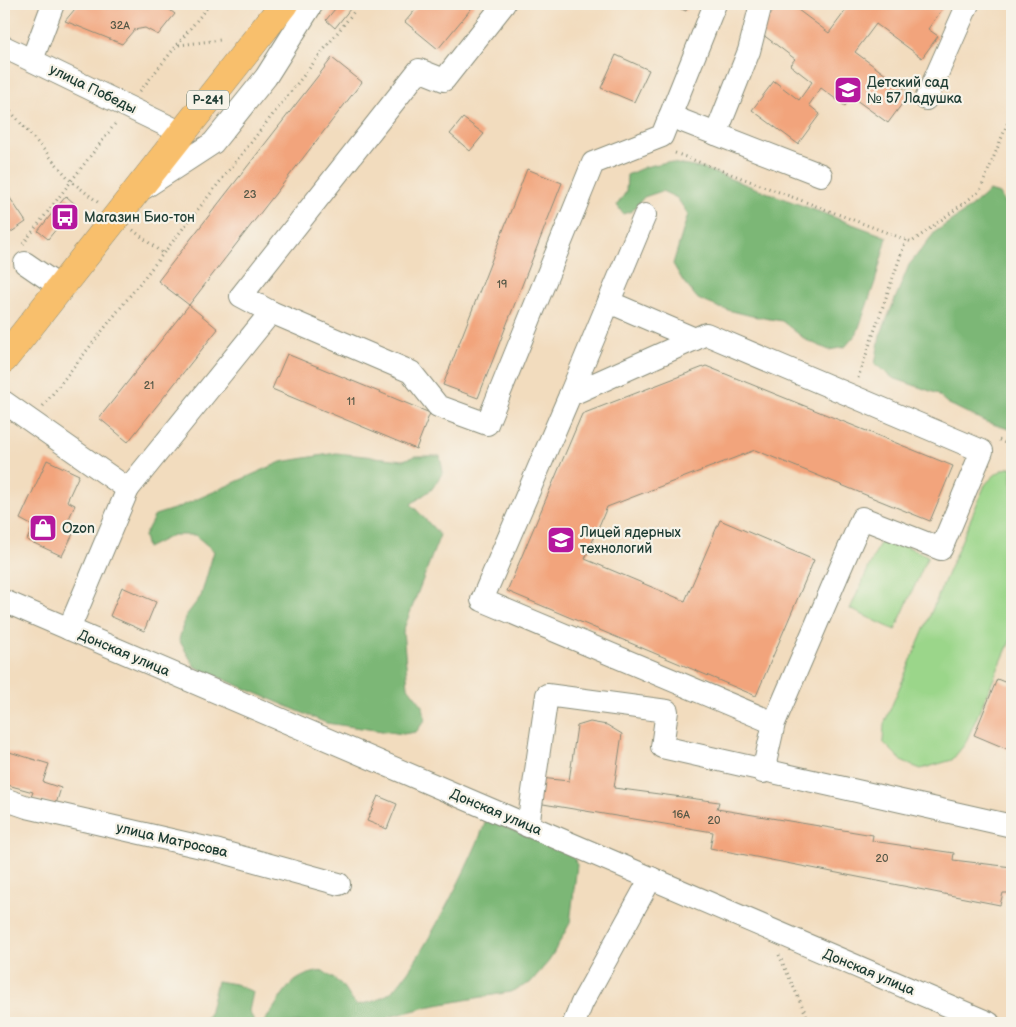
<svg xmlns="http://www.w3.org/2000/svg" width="1016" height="1027" font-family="'Balsamiq Sans',sans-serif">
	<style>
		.green { fill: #9bd68a; stroke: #5d8a5f }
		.forest { fill: #7cb776; stroke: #4e7a55 }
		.building { fill: #f2a47b }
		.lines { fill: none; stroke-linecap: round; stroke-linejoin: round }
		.minor-casing { stroke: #888c79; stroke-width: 24 }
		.highway-casing { stroke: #888c79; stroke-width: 29 }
		.path { stroke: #888c79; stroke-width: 3; stroke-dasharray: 1 4; stroke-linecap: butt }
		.minor { stroke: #fff; stroke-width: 22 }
		.highway { stroke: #f8bf6c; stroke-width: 28 }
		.labels { text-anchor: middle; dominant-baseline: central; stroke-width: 4.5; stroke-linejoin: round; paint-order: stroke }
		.number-label { font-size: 11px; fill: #545746 }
		.shield { fill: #f7f3e8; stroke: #60746a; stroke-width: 1 }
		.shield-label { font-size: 12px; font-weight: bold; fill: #1f3d34 }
		.poi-label { font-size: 14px; fill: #1f3d34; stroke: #f7f3e8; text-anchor: start }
		.street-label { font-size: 14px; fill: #1f3d34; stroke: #f7f3e8 }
	</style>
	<rect width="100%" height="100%" fill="#f7f3e8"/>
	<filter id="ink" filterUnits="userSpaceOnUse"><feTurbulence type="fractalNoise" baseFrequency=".02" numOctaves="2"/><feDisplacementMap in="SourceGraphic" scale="10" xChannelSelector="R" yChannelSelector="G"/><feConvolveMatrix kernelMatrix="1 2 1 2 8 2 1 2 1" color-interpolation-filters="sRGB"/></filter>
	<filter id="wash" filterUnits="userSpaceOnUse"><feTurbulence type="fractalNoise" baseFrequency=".0096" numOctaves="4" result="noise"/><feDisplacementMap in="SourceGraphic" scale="20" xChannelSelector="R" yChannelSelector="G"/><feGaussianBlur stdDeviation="1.12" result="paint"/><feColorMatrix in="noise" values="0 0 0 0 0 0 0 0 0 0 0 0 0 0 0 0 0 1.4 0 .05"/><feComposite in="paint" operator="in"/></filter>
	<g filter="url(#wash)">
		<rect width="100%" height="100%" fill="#f2dcbe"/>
		<g class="green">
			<path d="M1012,467v170l-47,107 -13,16 -31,9 -18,-7 -20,-20 1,-18 101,-239c8,-9 15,-16 27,-18z"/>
			<path d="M883,536l45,20 -33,74 -45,-21z"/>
		</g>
		<g class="forest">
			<path d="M667,162l37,7 183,68 -12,45 -18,51 -12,14 -16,3 -23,-10 -24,-19 -30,-5 -32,-8 -22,-9 -15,-18 -10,-17 15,-50 -11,-16 -15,-7 -18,6 -12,14 -9,3 -6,-9 9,-13 1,-17 18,-8z"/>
			<path d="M989,191l11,3 12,23v213l-26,-8 -39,-19 -11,-10 -43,-15 -18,-14 5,-28 29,-71 26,-33 32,-22z"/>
			<path d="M336,453l67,7 13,-4h24l3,16 -11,17 -21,15 29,31 -37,96 5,56 15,19 2,14 -9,12 -13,2 -77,-11 -131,-56 -16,-27 6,-23 16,-21 13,-45 -19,-16h-22l-26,13 -3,-12 11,-21 22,-7 104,-46z"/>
			<path d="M486,819l87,36 4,10 -7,58 -21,38 -19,22 -20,9 -79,14 -42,11 -5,6h-121c22,-27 22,-47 60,-52l18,13 15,21c14,-2 25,-5 36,-14 22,-17 87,-143 94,-172z"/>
			<path d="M217,981l18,3 18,8 -4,19 6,12h-53l7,-8z"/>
		</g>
		<g id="blocks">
			<g class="building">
				<path d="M79,4h83l13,10 -17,21 -13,-7 -11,2 -12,14 -57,-23z"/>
				<path d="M339,4h15l-19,24 -9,-8z"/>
				<path d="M420,4h55l-37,45 -33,-27z"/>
				<path d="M669,4h20l-3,7z"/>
				<path d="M779,4h11l39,29 20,-27 -3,-2h100l-18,25 10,7 -16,22 -46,-34 -21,28 55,41 -22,30 -36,-26 -7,9 -24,-18 -12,17 11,9 -22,30 -46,-34 22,-29 25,19 13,-18 -22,-17 5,-6 -37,-28z"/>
				<path d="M616,55l33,15 -15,32 -33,-14z"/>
				<path d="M332,58l30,24 -173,223 -31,-24z"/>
				<path d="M463,118l21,16 -14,17 -20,-17z"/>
				<path d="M527,169l35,14 -84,215 -35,-13z"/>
				<path d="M4,189l22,33 -22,15z"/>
				<path d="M66,196l10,9 -28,34 -10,-8z"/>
				<path d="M189,305l29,24 -90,113 -29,-24z"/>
				<path d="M287,354l143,59 -14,36 -144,-60z"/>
				<path d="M706,366l247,100 -23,55 -175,-71 -148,57 -22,52 100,42 35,-81 94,40 -58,136 -249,-105 75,-177z"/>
				<path d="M47,460l32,15 -12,26 8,4 -11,25 9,4 -11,22 -35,-16 6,-14 -13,-7z"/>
				<path d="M122,587l34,15 -12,29 -34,-15z"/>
				<path d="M997,679l15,6v66l-38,-16z"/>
				<path d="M590,722l17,3 15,9 -8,54 105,14 -2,7 156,26 -1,6 82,12 -1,7 59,7v26h-9l-3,12 -290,-57 3,-16 -176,-29 3,-25 29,3 8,-55z"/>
				<path d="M6,751l43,13 -6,18 18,6 -5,16 -25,-7 2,-5 -29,-8z"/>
				<path d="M378,796l19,8 -10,25 -20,-8z"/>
			</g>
		</g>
	</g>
	<g filter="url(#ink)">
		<use href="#blocks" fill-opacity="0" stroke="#888c79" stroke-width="1"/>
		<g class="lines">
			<defs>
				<g id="minor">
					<path d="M4,47l178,86"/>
					<path d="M32,60l21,-56"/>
					<path d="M926,99l42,-95"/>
					<path d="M670,116l151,59"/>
					<path d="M716,134l33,-83 12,-47"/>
					<path d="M144,188l69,-45 53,-66 46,-73"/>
					<path d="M25,263l35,24"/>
					<path d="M609,302l86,37"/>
					<path d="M271,312l-30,-16 178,-226 25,10 60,-76"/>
					<path d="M570,395l75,-180"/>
					<path d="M4,402l124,87 143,-177 140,60 27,34 49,18 106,-261 69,-27 53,-132"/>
					<path d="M4,601l985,422"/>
					<path d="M69,629l59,-140"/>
					<path d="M763,772l11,-49 88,-205 79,31 41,-98 -276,-117 -136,61 -88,205 292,123"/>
					<path d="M4,799l23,8 192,44 120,33"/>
					<path d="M528,826l19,-131 120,16 -5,36 350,79"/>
					<path d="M574,1023l8,-20 69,-125"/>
				</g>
				<path id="highway" d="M4,359l280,-355"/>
			</defs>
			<use href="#minor" class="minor-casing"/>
			<use href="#highway" class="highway-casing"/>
			<g class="path">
				<path d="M179,45l41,-5"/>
				<path d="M140,91l70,-87"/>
				<path d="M4,104l67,77 28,22"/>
				<path d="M675,153l237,89 68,-51 32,-79"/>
				<path d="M133,230l29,23"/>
				<path d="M23,244l92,-120"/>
				<path d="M858,378l48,-138"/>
				<path d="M43,406l317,-402"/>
				<path d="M999,440l13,6"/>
				<path d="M779,955l31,68"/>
			</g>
			<use href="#minor" class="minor"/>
			<use href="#highway" class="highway"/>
		</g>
	</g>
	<defs>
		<symbol id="school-square" viewBox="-11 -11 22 22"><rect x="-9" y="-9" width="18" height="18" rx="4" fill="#b5179e" stroke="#f7f3e8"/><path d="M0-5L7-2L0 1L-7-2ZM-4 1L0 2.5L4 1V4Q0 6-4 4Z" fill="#fff"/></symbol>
		<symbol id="bus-square" viewBox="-11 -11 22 22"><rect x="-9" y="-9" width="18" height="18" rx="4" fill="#b5179e" stroke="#f7f3e8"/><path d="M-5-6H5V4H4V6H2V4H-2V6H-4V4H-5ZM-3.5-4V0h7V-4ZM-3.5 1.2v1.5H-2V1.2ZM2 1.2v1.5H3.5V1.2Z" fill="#fff"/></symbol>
		<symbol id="shop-square" viewBox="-11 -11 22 22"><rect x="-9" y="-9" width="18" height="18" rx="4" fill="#b5179e" stroke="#f7f3e8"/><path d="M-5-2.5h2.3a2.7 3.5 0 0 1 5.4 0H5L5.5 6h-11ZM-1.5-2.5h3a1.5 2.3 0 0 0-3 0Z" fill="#fff"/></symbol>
	</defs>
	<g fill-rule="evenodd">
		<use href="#school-square" x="832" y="74" width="32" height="32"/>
		<use href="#bus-square" x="49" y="201" width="32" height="32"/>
		<use href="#shop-square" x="27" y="512" width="32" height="32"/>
		<use href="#school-square" x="545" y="524" width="32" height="32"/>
	</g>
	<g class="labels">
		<g class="number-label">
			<text x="120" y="25">32А</text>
			<text x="250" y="194">23</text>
			<text x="502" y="284">19</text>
			<text x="149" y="385">21</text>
			<text x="351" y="401">11</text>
			<text x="681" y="814">16А</text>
			<text x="714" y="820">20</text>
			<text x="882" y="858">20</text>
		</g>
		<rect class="shield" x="187" y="90.5" width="42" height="19" rx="4"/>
		<g class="shield-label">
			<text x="208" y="100">Р-241</text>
		</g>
		<g class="poi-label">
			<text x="867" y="82">Детский сад<tspan x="867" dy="16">№ 57 Ладушка</tspan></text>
			<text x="84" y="217">Магазин Био-тон</text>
			<text x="62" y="528">Ozon</text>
			<text x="580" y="532">Лицей ядерных<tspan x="580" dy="16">технологий</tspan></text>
		</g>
		<g class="street-label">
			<text transform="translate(93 89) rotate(26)">улица Победы</text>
			<text transform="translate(124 653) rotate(23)">Донская улица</text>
			<text transform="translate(496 812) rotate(23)">Донская улица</text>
			<text transform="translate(172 840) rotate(13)">улица Матросова</text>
			<text transform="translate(869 972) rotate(23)">Донская улица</text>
		</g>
	</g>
	<rect width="1016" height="1027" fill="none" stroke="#f7f3e8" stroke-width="20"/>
</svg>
